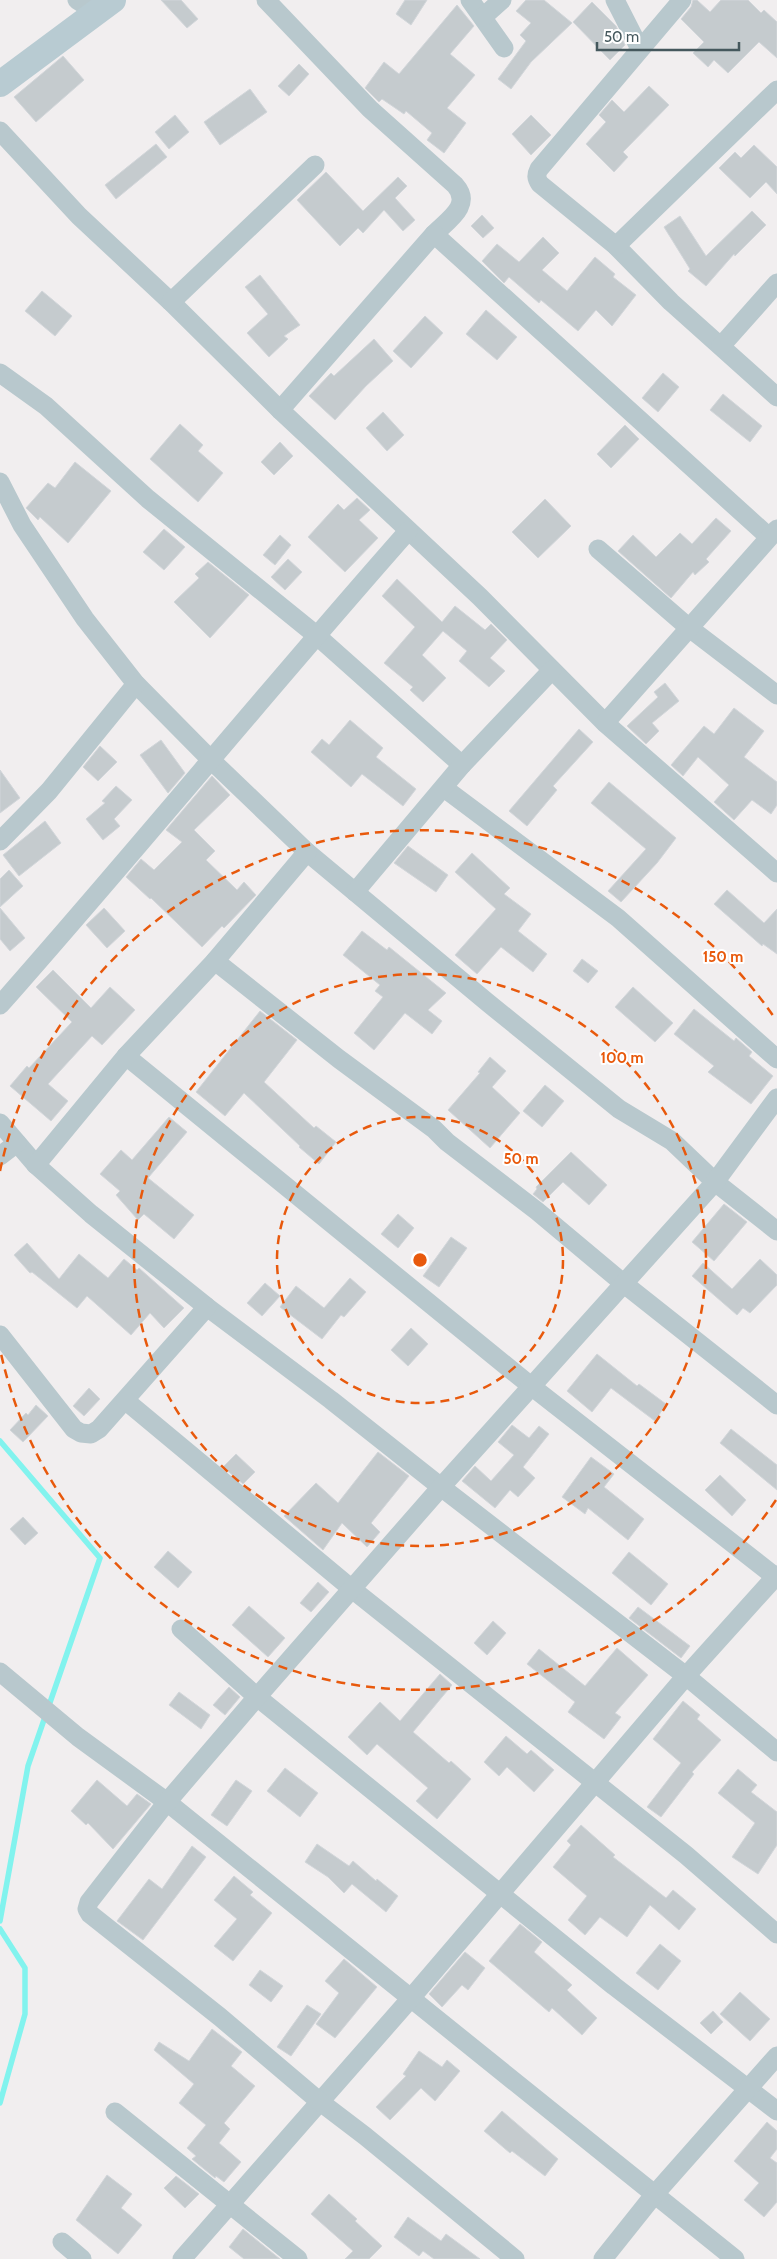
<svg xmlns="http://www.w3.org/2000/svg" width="777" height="2259" font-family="Cabin,sans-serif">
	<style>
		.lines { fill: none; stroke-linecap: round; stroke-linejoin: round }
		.stream { stroke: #82f3ee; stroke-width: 5.5 }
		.building { fill: #c5cbce; stroke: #d2d6da }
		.street { stroke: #b8c8cd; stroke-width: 19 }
		.secondary { stroke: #b8cbd2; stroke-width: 26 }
		.ring { fill: none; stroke: #e8590c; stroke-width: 2.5; stroke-dasharray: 9 6 }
		.centre { fill: #e8590c; stroke: #fff; stroke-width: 2.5 }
		.ring-label { font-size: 15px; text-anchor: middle; font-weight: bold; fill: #e8590c; stroke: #fff; stroke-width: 4; stroke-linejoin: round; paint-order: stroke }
	</style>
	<rect width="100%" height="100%" fill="#f1eeef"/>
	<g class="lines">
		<g class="stream">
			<path d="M0,1441l100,117 -72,208 -28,155"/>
			<path d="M0,1929l25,39v46l-25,89"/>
		</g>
	</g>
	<g class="building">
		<path d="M161,0h20l17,19 -11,9z"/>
		<path d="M405,0h22l-16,25 -15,-11z"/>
		<path d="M526,0h18l28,23 -41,39 -20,27 -13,-10 28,-38 -6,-6 11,-12 -15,-12z"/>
		<path d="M693,0h4l13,12 11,-12h27l13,13 3,-3 13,12v36l-18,-16 -31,31 -14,-13 -6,7 -15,-14 11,-11 -23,-23 10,-12z"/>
		<path d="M592,2l24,24 9,19 -15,15 -37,-38z"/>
		<path d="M457,5l17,21 -24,28 25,21 -28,33 19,15 -22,30 -17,-13 5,-7 -26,-22 -2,3 -22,-15 -3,3 -14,-14 19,-26 15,12z"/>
		<path d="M63,56l21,24 -48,42 -22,-25z"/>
		<path d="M299,64l10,10 -20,22 -11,-10z"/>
		<path d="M649,86l20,19 -46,47 5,5 -14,15 -28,-28 20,-22 -7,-7 13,-15 12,12z"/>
		<path d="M250,89l17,23 -47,33 -16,-23z"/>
		<path d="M175,115l14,17 -20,17 -14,-17z"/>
		<path d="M531,115l20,20 -20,20 -19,-21z"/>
		<path d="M156,144l11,13 -51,42 -11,-14z"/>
		<path d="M754,145l23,22v27l-11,-12 -16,16 -31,-30 16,-16 6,6z"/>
		<path d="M326,172l37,39 35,-34 9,9 -12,12 20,22 -12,11 -19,-21 -21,23 -5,-5 -18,18 -43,-46z"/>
		<path d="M752,211l14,14 -31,31 -1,-2 -28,32 -18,-15 2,-2 -26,-42 16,-11 26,40z"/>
		<path d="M482,215l12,13 -11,10 -12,-12z"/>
		<path d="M543,237l16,16 -17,17 25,21 28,-34 20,17 -2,3 23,18 -24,31 -16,-16 -18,21 -37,-31 -2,3 -30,-26 -5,6 -22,-22 15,-17 22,18z"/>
		<path d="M260,275l40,50 -16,11 4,3 -19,18 -22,-24 21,-19 -23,-27z"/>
		<path d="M42,291l30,25 -17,20 -30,-25z"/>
		<path d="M486,310l31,27 -20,23 -31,-26z"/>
		<path d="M425,316l18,17 -32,35 -18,-17z"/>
		<path d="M374,339l19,22 -27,25 -31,34 -26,-24 22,-23 3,3z"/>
		<path d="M663,373l16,14 -21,25 -16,-14z"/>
		<path d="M723,394l39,32 -12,16 -40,-32z"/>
		<path d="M383,412l21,23 -17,16 -21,-23z"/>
		<path d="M180,424l23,21 -5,6 25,22 -25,29 -48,-43z"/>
		<path d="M625,425l14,14 -28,29 -14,-14z"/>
		<path d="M280,442l13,14 -19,19 -13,-13z"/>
		<path d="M75,462l36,29 -43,52 -28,-26 -2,3 -12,-12 22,-25 7,5z"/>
		<path d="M357,498l13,12 -11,10 19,18 -33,34 -37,-35 30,-33 6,6z"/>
		<path d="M545,499l26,27 -33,32 -26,-26z"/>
		<path d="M716,518l15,13 -25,28 3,3 -14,13 -2,-3 -22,26 -53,-47 15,-16 23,22 24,-24 12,11z"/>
		<path d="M164,529l21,18 -21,23 -21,-18z"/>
		<path d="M280,535l11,10 -16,20 -12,-10z"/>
		<path d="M288,559l14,13 -17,18 -14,-13z"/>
		<path d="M208,562l41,33 -39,43 -36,-36 25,-24 -4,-4z"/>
		<path d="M397,579l45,43 13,-16 30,24 6,-6 16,16 -17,18 15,13 -16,16 -30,-26 8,-10 -24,-20 -21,24 24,23 -23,24 -13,-12 3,-3 -29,-24 31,-36 -33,-31z"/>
		<path d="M665,683l14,18 -27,22 7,8 -13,13 -19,-18 31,-29 -4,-5z"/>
		<path d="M734,708l30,23 -20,26 33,25v23l-6,9 -19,-14 -18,20 -20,-18 15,-17 -31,-28 -15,19 -12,-11 33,-39 10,8z"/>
		<path d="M350,720l33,28 -7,9 40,32 -13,17 -41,-32 -11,13 -40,-35 11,-13 7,6z"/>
		<path d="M579,729l14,13 -40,44 4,4 -30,36 -18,-15z"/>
		<path d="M161,740l24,33 -17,20 -28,-38z"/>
		<path d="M100,746l17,16 -19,19 -15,-14z"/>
		<path d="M0,770l20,28 -20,15z"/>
		<path d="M212,776l18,19 -36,35 21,21 -9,9 31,30 7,-8 12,13 -32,33 -2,-2 -20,21 -51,-49 -1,1 -24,-22 15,-18 13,11 28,-28 -16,-12z"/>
		<path d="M609,782l67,56 -19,25 -36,39 -13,-11 38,-42 -55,-46z"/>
		<path d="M116,786l16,14 -18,19 6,7 -17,14 -17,-21 19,-16 -3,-2z"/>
		<path d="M45,821l16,22 -42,33 -16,-21z"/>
		<path d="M408,846l40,29 -12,17 -42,-29z"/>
		<path d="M472,853l38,35 -6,6 27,20 -13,17 29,23 -14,18 -32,-25 -24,27 -22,-19 41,-46 -41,-37z"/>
		<path d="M9,870l14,16 -23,21v-28z"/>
		<path d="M727,890l37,33 13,-14v45l-14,-10 -1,2 -48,-42z"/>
		<path d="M0,908l25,30 -15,13 -10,-12z"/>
		<path d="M104,908l21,23 -18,17 -21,-23z"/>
		<path d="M362,931l25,19 2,-3 57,46 -18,17 14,11 -10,13 -27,-21 -31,37 -20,-17 29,-36 -8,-6 5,-6 -37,-30z"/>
		<path d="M582,959l16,12 -10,12 -15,-12z"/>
		<path d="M53,970l38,38 19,-21 25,23 -33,35 -10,-9 -44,48 20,17 -17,20 -41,-35 17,-20 2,2 43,-46 -36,-35z"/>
		<path d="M633,987l40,36 -18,19 -40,-35z"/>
		<path d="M694,1009l40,32 2,-3 16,14 -3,4 24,20 -22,28 -43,-32 6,-6 -40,-32z"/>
		<path d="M260,1011l37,29 -33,42 50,46 2,-2 20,16 -17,22 -20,-17 1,-1 -56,-53 -19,23 -29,-24z"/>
		<path d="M490,1057l16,14 -14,16 28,26 -30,35 -42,-38 32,-37 -2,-1z"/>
		<path d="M545,1085l19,16 -22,26 -19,-16z"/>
		<path d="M169,1117l18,15 -39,46 46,37 -20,24 -30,-25 -6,6 -22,-25 4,-4 -20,-17 21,-24 11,10z"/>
		<path d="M571,1152l36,33 -18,20 -26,-23 -20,20 -10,-8 4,-5 -1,-2z"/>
		<path d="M724,1204l23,18 -33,39 -22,-19z"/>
		<path d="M398,1214l16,14 -16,20 -17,-14z"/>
		<path d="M451,1237l16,11 -28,39 -16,-11z"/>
		<path d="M27,1243l32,36 20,-25 29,24 16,-19 13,11 2,-2 45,40 -20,20 -14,-15 -19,22 -44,-39 -10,12 -45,-36 -2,1 -16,-18z"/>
		<path d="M760,1259l17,16v10l-27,28 -7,-5 -6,7 -45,-39 11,-13 29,26z"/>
		<path d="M350,1278l16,14 -22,25 -3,-2 -19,24 -42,-32 16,-21 28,22z"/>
		<path d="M265,1283l15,13 -18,20 -15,-13z"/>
		<path d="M411,1328l17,16 -20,22 -17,-16z"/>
		<path d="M597,1354l40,32 2,-2 27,20 -11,17 -44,-33 -19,24 -25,-21z"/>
		<path d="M89,1388l11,11 -16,17 -11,-10z"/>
		<path d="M36,1405l12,11 -25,26 -13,-12 16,-17 2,2z"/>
		<path d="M512,1425l17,13 10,-12 10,8 -26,33 12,11 -17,19 -8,-7 -15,18 -33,-27 13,-15 16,15 23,-26 -16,-13z"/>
		<path d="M731,1429l46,36v25l-57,-47z"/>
		<path d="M378,1452l31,24 -38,47 9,9 -13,15 -25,-24 -19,27 -39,-34 32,-33 22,20z"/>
		<path d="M236,1454l19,18 -12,12 -20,-17z"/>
		<path d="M591,1457l23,17 -10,13 40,32 -16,21 -40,-32 -3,6 -23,-17z"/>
		<path d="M720,1475l26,25 -14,16 -27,-26z"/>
		<path d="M23,1517l15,16 -13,12 -15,-16z"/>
		<path d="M168,1551l24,21 -14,16 -24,-21z"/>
		<path d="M629,1552l39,32 -17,21 -39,-32z"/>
		<path d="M318,1582l11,10 -18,20 -11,-9z"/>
		<path d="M249,1606l36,32 -17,19 -36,-32z"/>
		<path d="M638,1607l52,39 -9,12 -52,-40z"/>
		<path d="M493,1621l13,12 -19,22 -13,-12z"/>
		<path d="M617,1648l31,27 -33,38 6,4 -17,22 -36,-27 7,-10 -48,-38 12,-15 46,37z"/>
		<path d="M440,1674l12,11 -39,47 36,31 2,-2 20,18 -34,40 -21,-18 12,-13 -51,-44 -10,11 -19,-18 32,-35 20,19z"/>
		<path d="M229,1687l11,10 -15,18 -12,-10z"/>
		<path d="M179,1692l31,23 -9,14 -32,-24z"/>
		<path d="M683,1701l17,14 -3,4 24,21 -29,32 2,2 -33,43 -14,-10 34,-44 -28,-24z"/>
		<path d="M506,1736l21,18 4,-4 23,20 -20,22 -27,-25 -8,9 -15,-14z"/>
		<path d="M285,1768l33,25 -18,24 -33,-26z"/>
		<path d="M738,1769l19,16 -6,7 26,20v33l-19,29 -26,-17 23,-34 -37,-30z"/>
		<path d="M97,1780l30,26 10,-12 14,10 -38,45 -25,-26 -2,2 -15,-14z"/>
		<path d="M236,1780l16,11 -25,35 -16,-11z"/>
		<path d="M581,1825l34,30 -2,2 53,41 7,-8 23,19 -17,21 -29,-25 -23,32 -27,-20 -15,18 -17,-15 19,-24 -34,-29 18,-22 -4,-4z"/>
		<path d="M317,1844l32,22 4,-5 23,20 1,-2 21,17 -12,16 -34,-28 -8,9 -16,-16 -23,-15z"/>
		<path d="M192,1846l14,11 -63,83 -26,-19 32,-42 13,10z"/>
		<path d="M234,1876l19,16 -3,3 22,18 -39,48 -19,-15 23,-27 -23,-19z"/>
		<path d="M520,1924l22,18 -8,10 38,33 -5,5 30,28 -15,17 -30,-27 -3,4 -60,-51z"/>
		<path d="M660,1944l21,17 -23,29 -22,-17z"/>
		<path d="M465,1952l20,16 -17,22 -6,-5 -20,22 -13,-13z"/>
		<path d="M344,1959l33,28 -42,51 -19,-14 23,-31 -14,-12z"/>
		<path d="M260,1970l23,16 -12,16 -22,-17z"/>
		<path d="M740,1992l30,27 -20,22 -30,-27z"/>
		<path d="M307,2005l14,9 -30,42 -14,-9z"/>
		<path d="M713,2011l10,11 -12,12 -11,-11z"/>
		<path d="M212,2029l30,23 -11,14 24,20 -31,37 6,6 -11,14 22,19 -17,20 -8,-6 -1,2 -23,-19 4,-3 -9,-8 19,-23 -27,-22 15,-19 -40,-34 5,-8 30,19z"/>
		<path d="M419,2051l23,16 5,-7 13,11 -25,30 -14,-13 -31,32 -14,-13 30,-31 -3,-2z"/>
		<path d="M502,2111l56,48 -13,17 -33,-25 -2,2 -26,-22z"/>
		<path d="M767,2122l10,9v18l-7,9 7,5v39l-13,15 -20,-17 15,-17 -25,-22z"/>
		<path d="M107,2175l25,19 -11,14 21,17 -24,29 -42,-34z"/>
		<path d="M176,2176l23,18 -14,14 -21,-20z"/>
		<path d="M329,2194l28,25 -2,2 27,25 -13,13h-24l8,-8 -42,-37z"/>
		<path d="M408,2217l33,24 5,-7 34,25h-46l-11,-8 -4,5 -25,-19z"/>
		<path d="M243,2229l37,30h-36l-15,-12z"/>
	</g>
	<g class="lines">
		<g class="street">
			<path d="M77,0l19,12"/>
			<path d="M266,0l104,109 85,76c18,20 -7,35 -21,49l-154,176"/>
			<path d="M470,0l34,48"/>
			<path d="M615,0l25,49"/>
			<path d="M682,0l-143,169c-3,6 -3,9 1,15l76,62 55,56 106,95"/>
			<path d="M483,17l19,-17"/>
			<path d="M0,131l79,85 92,86 109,108 200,187 125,126 172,150"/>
			<path d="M434,234l335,303"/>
			<path d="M616,246l161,-156"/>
			<path d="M171,302l144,-137"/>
			<path d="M721,346l56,-63"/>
			<path d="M0,373l46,33 102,93 168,136 146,130"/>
			<path d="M0,482l22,43 63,94 51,65 76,77 95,91 180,150 132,107 53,32 43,41 62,49"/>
			<path d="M598,549l90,78 89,68"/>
			<path d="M605,723l172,-194"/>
			<path d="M444,788l174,130 159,141"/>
			<path d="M0,841l49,-50 87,-107"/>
			<path d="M355,892l107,-127 90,-95"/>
			<path d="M215,961l124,98 95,70 13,13 90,69 86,72 154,122"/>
			<path d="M0,1005c138,-156 270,-318 408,-474"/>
			<path d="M126,1056l405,330 246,192"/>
			<path d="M0,1123l36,42 55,49 116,93 124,93 110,87 245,189 91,76"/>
			<path d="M0,1156l17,-13"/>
			<path d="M36,1165l90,-109 89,-95 92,-109"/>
			<path d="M0,1335l74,94 7,4 10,1 8,-5 108,-122"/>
			<path d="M126,1401l226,188 334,266 91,79"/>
			<path d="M181,1629l76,68 357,289 163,125"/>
			<path d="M0,1672l78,65 89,65 568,457"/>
			<path d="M115,2112l183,147"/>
			<path d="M62,2242l20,17"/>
			<path d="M182,2259l229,-261 275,-322 91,-101"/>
			<path d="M515,2259l-150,-123 -46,-35 -99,-84 -130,-103 -3,-5 2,-7 78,-100 90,-105 184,-210 274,-305 62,-84"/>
			<path d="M603,2259l51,-64 123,-139"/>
		</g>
		<path class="secondary" d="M0,84l113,-84"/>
	</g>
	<g class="ring">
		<circle cx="420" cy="1260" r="143"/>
		<circle cx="420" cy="1260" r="286"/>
		<path d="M776 1500A429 429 0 0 1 0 1349M0 1171A429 429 0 0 1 776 1020"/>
	</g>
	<circle cx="420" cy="1260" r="8" class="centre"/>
	<g class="ring-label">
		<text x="723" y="962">150 m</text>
		<text x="622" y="1063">100 m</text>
		<text x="521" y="1164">50 m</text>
	</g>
	<path d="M597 42v8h142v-8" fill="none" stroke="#45585d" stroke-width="2.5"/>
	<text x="604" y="42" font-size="15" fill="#45585d" stroke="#ffffff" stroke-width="4" paint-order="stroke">50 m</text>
</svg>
